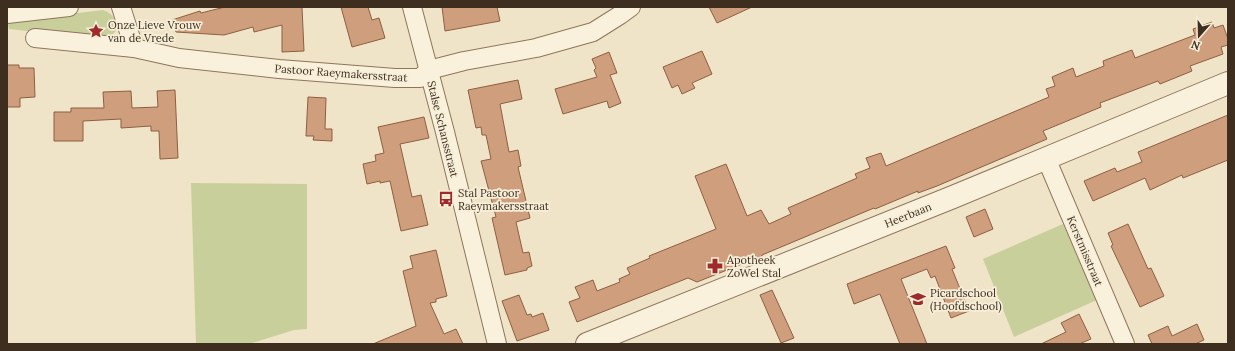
<svg xmlns="http://www.w3.org/2000/svg" width="1235" height="351" font-family="Lora,serif">
	<style>
		.green { fill: #c9cf9b }
		.building { fill: #cf9f7d; stroke: #8d5f41 }
		.lines { fill: none; stroke-linecap: round; stroke-linejoin: round }
		.minor-casing { stroke: #8d765c; stroke-width: 20 }
		.tertiary-casing { stroke: #8d765c; stroke-width: 24 }
		.minor { stroke: #faf1dc; stroke-width: 18 }
		.tertiary { stroke: #faf1dc; stroke-width: 22 }
		.labels { text-anchor: middle; dominant-baseline: central; stroke-width: 3.5; stroke-linejoin: round; paint-order: stroke }
		.poi-label { font-size: 11px; fill: #3d2e20; stroke: #f7eed8; text-anchor: start }
		.street-label { font-size: 11px; fill: #3d2e20; stroke: #f7eed8 }
	</style>
	<rect width="100%" height="100%" fill="#f0e4c8"/>
	<g class="green">
		<path d="M103,10c11,4 12,9 14,19 -5,8 -9,9 -18,10l-90,-10 -1,-4 3,-4z"/>
		<path d="M191,183l116,1v145l-13,1 -45,14h-53z"/>
		<path d="M1063,224l34,76 -83,37 -31,-78z"/>
	</g>
	<g class="building">
		<path d="M225,7h77l2,44 -22,1v-27l-28,7 -1,-5 -29,8 -48,-3 -4,-12 28,-9 1,2z"/>
		<path d="M341,7h27l4,13 7,-2 6,20 -33,9z"/>
		<path d="M442,7h55l3,14 -55,10z"/>
		<path d="M709,7h43l-35,16z"/>
		<path d="M1212,22l2,6 9,-3 5,14v6l-7,2 2,7 -33,12 2,5 -32,13 -2,-3 -58,22 1,4 -58,24 4,8 -110,47 -19,7v-2l-43,18 -1,-1 -112,47v1l-65,26 -9,-4 -111,44 -8,-20 11,-4 -5,-11 18,-7 4,11 23,-9 -1,-3 11,-5 -3,-6 23,-10 -1,-2 67,-27 -21,-53 31,-12 21,52 14,-6 8,14 22,-10 -3,-6 69,-30 -2,-4 15,-6 -4,-10 15,-5 5,13 163,-69 -3,-8 9,-3 -3,-9 21,-9 3,9 28,-11 -1,-5 29,-11 3,8 60,-23 -2,-6z"/>
		<path d="M702,51l10,23 -20,9 3,5 -13,6 -4,-9 -6,3 -9,-21z"/>
		<path d="M609,52l8,21 -7,2 11,28 -12,5 -2,-7 -44,13 -8,-25 42,-12 -3,-7 2,-2 -4,-9z"/>
		<path d="M7,65h12v3h15l1,29 -15,1v9h-13z"/>
		<path d="M518,80l4,19 -22,5 9,48 9,-2 3,16 -3,1 12,51 -14,4 7,31 6,-1 3,14 -5,2v2l-22,5 -13,-57 4,-1 -15,-56 10,-2 -5,-24h-4l-1,-8 -5,1 -8,-38z"/>
		<path d="M175,90l3,68 -18,1 -1,-28h-8v-5l-30,2v-9l-38,2v20h-29v-29h17v-4h33l-1,-16 28,-1 1,17 26,-1 -1,-16z"/>
		<path d="M308,97l18,1 -1,31h7v12l-19,-1 1,-4h-8z"/>
		<path d="M1228,115v45l-45,18 -1,-3 -32,15 -5,-12 -52,23 -9,-20 31,-13 2,4 25,-10 -4,-10z"/>
		<path d="M424,117l5,21 -29,6 12,53 9,-2 7,30 -27,6 -11,-50 -10,2v-2l-13,3 -4,-20 13,-3 -1,-6 9,-2 -6,-26z"/>
		<path d="M985,209l8,20 -19,8 -8,-20z"/>
		<path d="M1128,224l20,45 3,-1 13,28 -24,11 -29,-61 2,-1 -5,-12z"/>
		<path d="M946,246l9,22 -3,1 17,42 -18,7 -16,-42 -4,2 -4,-9 -26,10 26,65h-27l-20,-50 -26,10 -7,-20z"/>
		<path d="M436,250l11,46 -11,3v3l-6,1 14,31 12,-5 7,15h-90l43,-18 -13,-55 10,-3 -3,-12z"/>
		<path d="M772,290l22,48 -13,5 -21,-48z"/>
		<path d="M519,295l8,20 4,-1 1,3 11,-4 6,17 -32,11 -15,-40z"/>
		<path d="M1079,314l12,25 -12,5h-38l25,-12 -5,-9z"/>
		<path d="M1197,324l7,16 -9,4h-43l-4,-9 20,-9 4,10z"/>
	</g>
	<g class="lines">
		<defs>
			<g id="minor">
				<path d="M121,7l13,41 45,10 100,11 116,9h25l9,-8 35,-9 72,-13 57,-16 27,-17 11,-8"/>
				<path d="M412,7l33,125 52,212"/>
				<path d="M7,14l62,-7"/>
				<path d="M35,38l99,10"/>
				<path d="M1046,158l79,186"/>
			</g>
			<path id="tertiary" d="M587,344l366,-147 275,-114"/>
		</defs>
		<use href="#minor" class="minor-casing"/>
		<use href="#tertiary" class="tertiary-casing"/>
		<use href="#minor" class="minor"/>
		<use href="#tertiary" class="tertiary"/>
	</g>
	<defs>
		<symbol id="sight-bare" viewBox="-9 -9 18 18"><path d="M0-6L1.8-2.2L6-1.7L2.9 1.2L3.7 5.4L0 3.3L-3.7 5.4L-2.9 1.2L-6-1.7L-1.8-2.2Z" fill="#9e2a2b" stroke="#f7eed8" stroke-width="2.5" paint-order="stroke"/></symbol>
		<symbol id="bus-bare" viewBox="-9 -9 18 18"><path d="M-5-6H5V4H4V6H2V4H-2V6H-4V4H-5ZM-3.5-4V0h7V-4ZM-3.5 1.2v1.5H-2V1.2ZM2 1.2v1.5H3.5V1.2Z" fill="#9e2a2b" stroke="#f7eed8" stroke-width="2.5" paint-order="stroke"/></symbol>
		<symbol id="pharmacy-bare" viewBox="-9 -9 18 18"><path d="M-2-6h4v4h4v4h-4v4h-4v-4h-4v-4h4Z" fill="#9e2a2b" stroke="#f7eed8" stroke-width="2.5" paint-order="stroke"/></symbol>
		<symbol id="school-bare" viewBox="-9 -9 18 18"><path d="M0-5L7-2L0 1L-7-2ZM-4 1L0 2.5L4 1V4Q0 6-4 4Z" fill="#9e2a2b" stroke="#f7eed8" stroke-width="2.5" paint-order="stroke"/></symbol>
	</defs>
	<g fill-rule="evenodd">
		<use href="#sight-bare" x="85" y="20" width="22" height="22"/>
		<use href="#bus-bare" x="435" y="188" width="22" height="22"/>
		<use href="#pharmacy-bare" x="704" y="255" width="22" height="22"/>
		<use href="#school-bare" x="907" y="288" width="22" height="22"/>
	</g>
	<g class="labels">
		<g class="poi-label">
			<text x="108" y="25">Onze Lieve Vrouw<tspan x="108" dy="13">van de Vrede</tspan></text>
			<text x="458" y="193">Stal Pastoor<tspan x="458" dy="13">Raeymakersstraat</tspan></text>
			<text x="727" y="260">Apotheek<tspan x="727" dy="13">ZoWel Stal</tspan></text>
			<text x="930" y="293">Picardschool<tspan x="930" dy="13">(Hoofdschool)</tspan></text>
		</g>
		<g class="street-label">
			<text transform="translate(341 73) rotate(4)">Pastoor Raeymakersstraat</text>
			<text transform="translate(443 129) rotate(76)">Stalse Schansstraat</text>
			<text transform="translate(908 215) rotate(-22)">Heerbaan</text>
			<text transform="translate(1085 251) rotate(67)">Kerstmisstraat</text>
		</g>
	</g>
	<rect width="1235" height="351" fill="none" stroke="#3d2e20" stroke-width="16"/>
	<g transform="translate(1199 36) rotate(200)" stroke="#f7eed8" stroke-width="3" paint-order="stroke">
	<path d="M0-3L7 15L0 10L-7 15Z" fill="#3d2e20"/>
	<text y="-6" font-size="11" font-weight="bold" text-anchor="middle" fill="#3d2e20">N</text>
	</g>
</svg>
